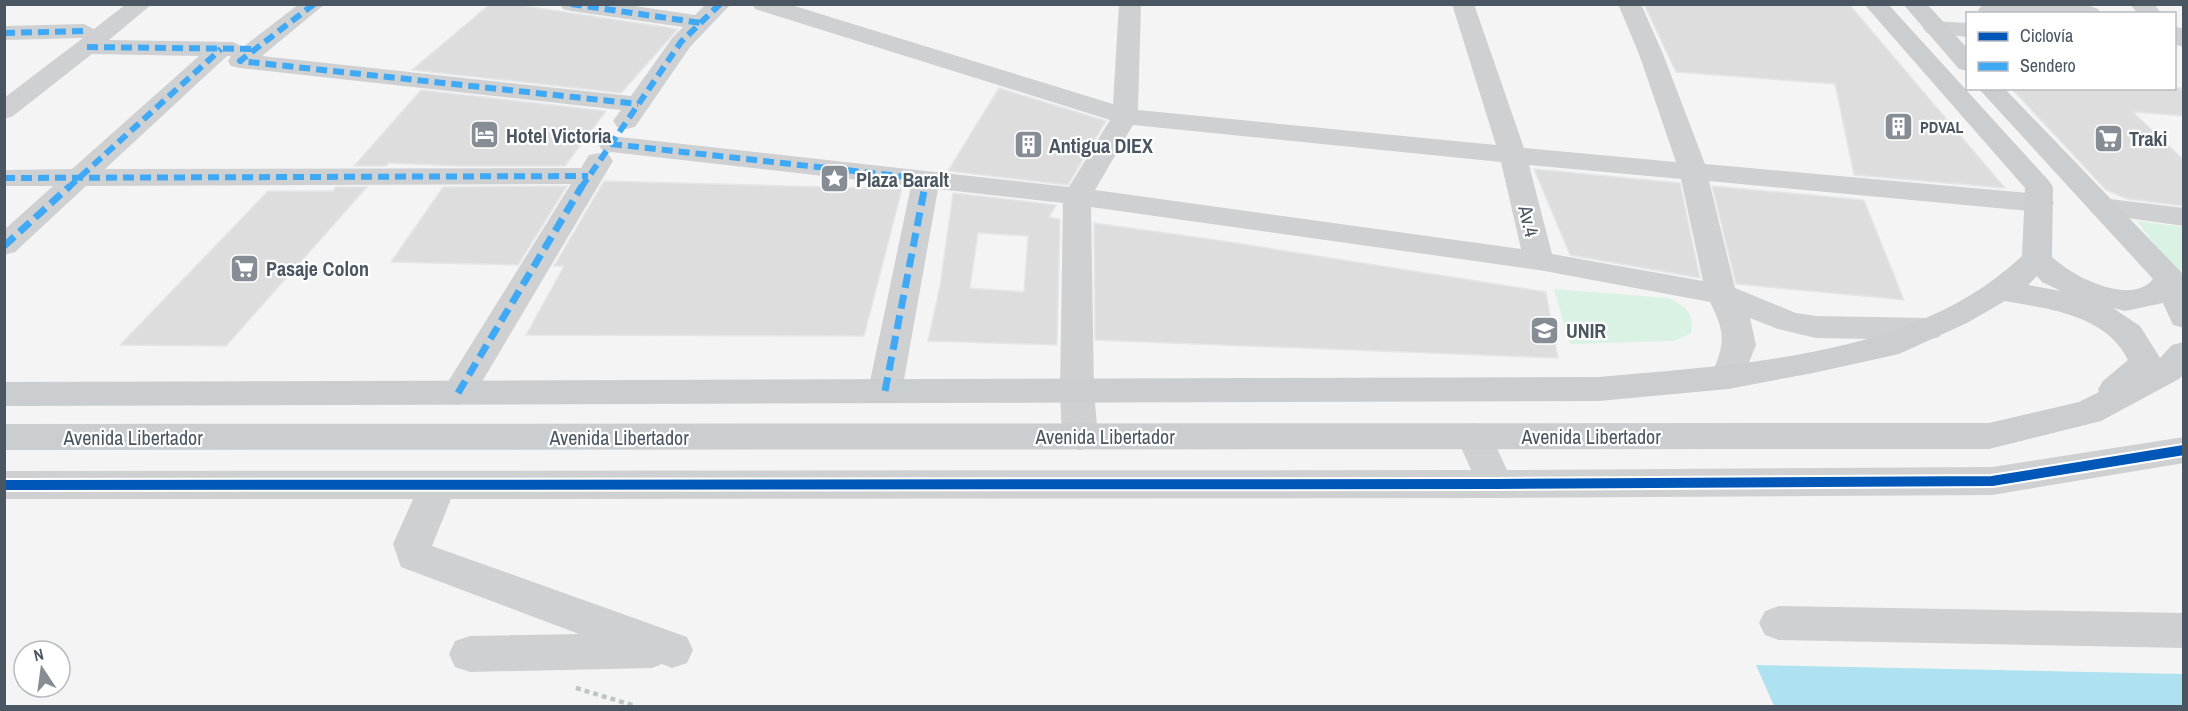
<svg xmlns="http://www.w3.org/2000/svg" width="2188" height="711" font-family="'Archivo Narrow',sans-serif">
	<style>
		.green { fill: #d9f2e3 }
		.water { fill: #aee2f0 }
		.building { fill: #ddddde; stroke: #e5e6e7; stroke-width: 1.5; fill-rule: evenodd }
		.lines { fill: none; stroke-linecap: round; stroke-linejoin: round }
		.path { stroke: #bcc7c4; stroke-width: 4.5; stroke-dasharray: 5 4; stroke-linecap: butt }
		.minor { fill: #ced0d2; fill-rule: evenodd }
		.major { fill: #caced1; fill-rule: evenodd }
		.quiet-far1 { stroke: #3fa9f5; stroke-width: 6; stroke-dasharray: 11 6; stroke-linecap: butt }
		.quiet { stroke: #3fa9f5; stroke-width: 7; stroke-dasharray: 14 7; stroke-linecap: butt }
		.cycleway-casing { stroke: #fff; stroke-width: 14 }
		.cycleway { stroke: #0057b8; stroke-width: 10 }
		.labels { text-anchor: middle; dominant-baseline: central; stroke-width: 4.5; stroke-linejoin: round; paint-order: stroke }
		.far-poi-label { font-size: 16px; font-weight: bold; fill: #4a5661; stroke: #fff; text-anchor: start }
		.poi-label { font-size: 20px; font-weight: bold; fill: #4a5661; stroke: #fff; text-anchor: start }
		.street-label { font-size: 20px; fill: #4a5661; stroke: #fff }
	</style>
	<rect width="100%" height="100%" fill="#f4f4f4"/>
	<g class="green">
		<path d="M2137,221l46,6v54z"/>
		<path d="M1554,289l114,9c18,8 26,15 23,35l-17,8 -104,3z"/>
	</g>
	<path class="water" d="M1756,665l427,9v32h-409z"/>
	<g class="building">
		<path d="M490,4h22l166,25 -57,64 -209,-23z"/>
		<path d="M1644,4h205l156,184 -151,-13 -19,-91 -159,-12z"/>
		<path d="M999,88l107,33 -38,64 -120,-14z"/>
		<path d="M2011,88h173v28l-51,-4 51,48v46l-57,-7 -21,-9z"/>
		<path d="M421,90l185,21 -41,55h-107l-69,-3 -3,3h-32z"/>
		<path d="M1534,169l146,14 20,95 -130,-23z"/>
		<path d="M604,181l298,8 -38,147 -338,-1 38,-69h-10z"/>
		<path d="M567,186l-49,79 -127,-3 52,-75z"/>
		<path d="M1712,186l152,14 40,100 -168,-16z"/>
		<path d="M336,187h31l-141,159 -106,-1 148,-154h65z"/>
		<path d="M953,193l103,12 -7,12 11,2 -3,126 -129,-4 12,-55zM978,233l50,3 -4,56 -54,-4z"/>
		<path d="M1094,223l122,17 330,52 12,66 -463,-18z"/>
	</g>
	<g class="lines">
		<path class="path" d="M576,688l59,18"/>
		<g class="minor">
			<path d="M126,4h26l-43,36 124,2 10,5 56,-43h26l-63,52 369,40 42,-59 10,-10 -112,-16 -8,-2 -3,-5h61l74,11 11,-11h25l-41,43 -55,80 -9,2 -9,-2 -4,-6 8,-11 -381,-42 -9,-2 -3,-5 3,-5h-4l-122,113 476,-1 8,-13 10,-2 10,2 4,6 -143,241 -12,3 -12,-3 -5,-9 130,-209 -485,2 -71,66 -11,3v-25l49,-44h-49v-16l68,-1 127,-113 -107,-2 -79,62 -9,3v-21l79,-60 -79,2v-14l80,-2 10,5z"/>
			<path d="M752,4h36l325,100 6,-100h22l-3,106 358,35 -44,-141h22l50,144 152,14 -37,-108 -21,-50h23l22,50 42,110 335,30 10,3 4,6 -4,6 -10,3 -331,-31 26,107 61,25 20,3 112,2 11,3 5,8 -5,8 -11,3 -112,-2 -38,-9 -28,-11 6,27 -16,40 -12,4 -12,-4 -5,-8c13,-34 16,-41 -1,-75l-171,-32 -448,-63 3,184 4,46 -5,9 -13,4 -13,-4 -5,-9 -2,-46 3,-188 -125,-14 -36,202 -5,8 -12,4 -12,-4 -5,-8 43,-205 -300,-34 -9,-2 -4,-6 4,-6 9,-2 458,51 41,-67 -355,-111zM1133,125l368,37 20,87 -426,-59zM1529,165l152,14 22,102 -151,-27z"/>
			<path d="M1983,4h102l13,5 3,5h-121l-2,-4z"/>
			<path d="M2130,4h24l8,10h-24z"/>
			<path d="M1935,21l33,2v14l-41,-4 -4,-5 4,-5z"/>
			<path d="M2174,26l10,3v18l-10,-3z"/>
			<path d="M2102,198l82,10v18l-92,-13 -4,-6 4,-6z"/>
			<path d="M1474,423l13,4 20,43 485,-3 192,-30v26l-192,32 -497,3 -1044,1 -19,47 255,91 6,13 -6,13 -15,5 -10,-4 -10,4 -182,4 -15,-5 -6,-13 6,-13 15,-5 109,-2 -178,-67 -8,-23 20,-45h-409v-28l1467,-1 -15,-34 5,-9z"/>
			<path d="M1779,606l405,7v35l-405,-8 -14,-5 -6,-12 6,-12z"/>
		</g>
		<g class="major">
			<path d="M1864,4h24l161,177 4,6 -1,70c20,19 79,50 101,22l-175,-191h26l177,184 3,4v52l-11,-3 -10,-22 -38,8 -12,-3 27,18 20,32 12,-13 12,-3v32l-5,5 -78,42 -112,28 -1985,1v-26l1985,-1 90,-21 20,-10 -1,-3 5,-8 25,-21c-22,-45 -78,-51 -123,-59l-38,22 -68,31 -86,19 -85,16 -129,12 -1595,5v-24l1595,-5c141,-13 315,-19 423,-121l3,-68zM2037,276l5,6 19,9 -33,-6z"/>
			<path d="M1903,4h24l41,45v22l-9,-2z"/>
		</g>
		<g class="quiet-far1">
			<path d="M314,4l-74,57 398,43"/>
			<path d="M571,4l130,19"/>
			<path d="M4,33l80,-2"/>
			<path d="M87,47l168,2"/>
			<path d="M611,144l315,35 -2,9"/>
			<path d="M4,178l584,-2"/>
			<path d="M68,188l153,-139"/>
			<path d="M581,188l100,-146 39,-38"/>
		</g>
		<g class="quiet">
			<path d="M4,246l66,-60"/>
			<path d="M885,391l40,-205"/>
			<path d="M458,393l124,-207"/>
		</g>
		<defs>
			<path id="cycleway" d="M4,485l1491,-1 497,-3 192,-31"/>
		</defs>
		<use href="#cycleway" class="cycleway-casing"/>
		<use href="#cycleway" class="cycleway"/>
	</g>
	<defs>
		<symbol id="building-square" viewBox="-11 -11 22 22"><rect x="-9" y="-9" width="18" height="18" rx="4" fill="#868d94" stroke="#fff"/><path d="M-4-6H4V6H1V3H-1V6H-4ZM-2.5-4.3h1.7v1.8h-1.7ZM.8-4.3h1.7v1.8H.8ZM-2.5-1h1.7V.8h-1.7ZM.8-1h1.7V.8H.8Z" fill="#fff"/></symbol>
		<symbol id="hotel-square" viewBox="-11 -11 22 22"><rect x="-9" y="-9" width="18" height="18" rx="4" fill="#868d94" stroke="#fff"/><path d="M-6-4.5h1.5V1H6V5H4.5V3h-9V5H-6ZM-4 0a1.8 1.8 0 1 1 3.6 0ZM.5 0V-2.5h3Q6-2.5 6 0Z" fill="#fff"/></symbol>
		<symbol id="supermarket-square" viewBox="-11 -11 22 22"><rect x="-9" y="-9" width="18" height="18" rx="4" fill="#868d94" stroke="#fff"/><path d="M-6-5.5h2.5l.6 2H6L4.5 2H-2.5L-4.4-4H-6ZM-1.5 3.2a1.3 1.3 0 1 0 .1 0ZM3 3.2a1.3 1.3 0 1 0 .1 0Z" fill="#fff"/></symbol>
		<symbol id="sight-square" viewBox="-11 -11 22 22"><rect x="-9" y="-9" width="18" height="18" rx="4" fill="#868d94" stroke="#fff"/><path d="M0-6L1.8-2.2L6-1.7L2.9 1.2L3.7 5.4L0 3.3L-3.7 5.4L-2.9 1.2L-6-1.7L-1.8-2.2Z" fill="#fff"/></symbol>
		<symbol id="university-square" viewBox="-11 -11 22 22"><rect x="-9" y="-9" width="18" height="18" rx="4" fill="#868d94" stroke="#fff"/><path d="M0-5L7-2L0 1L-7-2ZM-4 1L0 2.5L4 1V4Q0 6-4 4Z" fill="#fff"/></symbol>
	</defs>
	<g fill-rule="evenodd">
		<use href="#building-square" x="1882" y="110" width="33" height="33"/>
		<use href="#hotel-square" x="468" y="118" width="33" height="33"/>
		<use href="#supermarket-square" x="2092" y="122" width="33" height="33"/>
		<use href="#building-square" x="1012" y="128" width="33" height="33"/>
		<use href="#sight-square" x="818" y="162" width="33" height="33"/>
		<use href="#supermarket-square" x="228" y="252" width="33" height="33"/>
		<use href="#university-square" x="1528" y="314" width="33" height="33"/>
	</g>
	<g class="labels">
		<g class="far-poi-label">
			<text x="1920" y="127">PDVAL</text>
		</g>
		<g class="poi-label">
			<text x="506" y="135">Hotel Victoria</text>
			<text x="2129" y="138">Traki</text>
			<text x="1049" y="145">Antigua DIEX</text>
			<text x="856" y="179">Plaza Baralt</text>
			<text x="266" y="268">Pasaje Colon</text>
			<text x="1566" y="330">UNIR</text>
		</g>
		<g class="street-label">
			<text transform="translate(1529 221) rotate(76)">Av.4</text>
			<text x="1105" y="436">Avenida Libertador</text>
			<text x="1591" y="436">Avenida Libertador</text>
			<text x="133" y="437">Avenida Libertador</text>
			<text x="619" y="437">Avenida Libertador</text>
		</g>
	</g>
	<rect width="2188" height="711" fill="none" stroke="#4a5661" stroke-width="12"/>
	<rect x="1966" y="12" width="210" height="78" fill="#ffffff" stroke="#b7bbc0" stroke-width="1.5"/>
	<rect x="1978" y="32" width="30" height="9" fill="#0057b8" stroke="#b7bbc0" stroke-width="1.5"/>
	<text x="2020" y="42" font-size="18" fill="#4a5661">Ciclovía</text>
	<rect x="1978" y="62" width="30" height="9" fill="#3fa9f5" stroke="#b7bbc0" stroke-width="1.5"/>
	<text x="2020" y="72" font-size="18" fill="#4a5661">Sendero</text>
	<g transform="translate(42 669) rotate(347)"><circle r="28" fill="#ffffff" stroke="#b7bbc0" stroke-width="1.5"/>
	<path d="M0-4.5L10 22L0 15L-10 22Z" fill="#868d94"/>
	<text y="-9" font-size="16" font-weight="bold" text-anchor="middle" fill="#4a5661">N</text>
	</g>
</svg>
